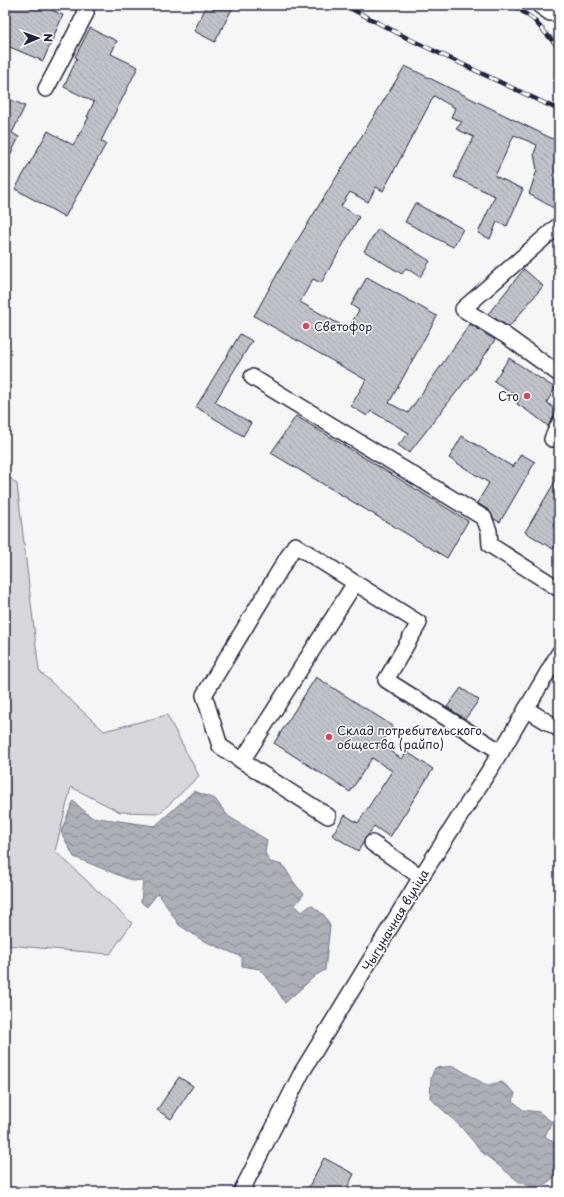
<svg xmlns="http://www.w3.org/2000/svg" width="564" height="1197" font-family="'Playpen Sans',sans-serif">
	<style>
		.grass { fill: #d7d7db; stroke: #7c7c8b }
		.water { fill: url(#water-waves); stroke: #767685 }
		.building { fill: url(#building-back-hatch); stroke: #22223b }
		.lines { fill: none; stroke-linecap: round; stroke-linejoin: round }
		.minor-casing { stroke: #22223b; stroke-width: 18 }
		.minor { stroke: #fff; stroke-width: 15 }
		.rail-casing { stroke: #22223b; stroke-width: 4.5 }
		.rail { stroke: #fff; stroke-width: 3; stroke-dasharray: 9; stroke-linecap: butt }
		.poi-dot { fill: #d1495b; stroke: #fff; stroke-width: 1.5 }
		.labels { text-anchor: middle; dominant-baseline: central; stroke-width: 3; stroke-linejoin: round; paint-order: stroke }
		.poi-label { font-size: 12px; fill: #22223b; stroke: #fff; text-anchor: start }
		.street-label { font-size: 12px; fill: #22223b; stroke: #fff }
	</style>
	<defs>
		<pattern id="water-waves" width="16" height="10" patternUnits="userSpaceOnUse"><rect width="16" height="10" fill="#aeaeb7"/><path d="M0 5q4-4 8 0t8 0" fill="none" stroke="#8d8d96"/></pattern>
		<pattern id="building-back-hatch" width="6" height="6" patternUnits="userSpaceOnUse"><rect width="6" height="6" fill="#c2c2c9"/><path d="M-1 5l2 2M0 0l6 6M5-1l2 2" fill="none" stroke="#a6a6ae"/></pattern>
	</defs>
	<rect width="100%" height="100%" fill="#f6f6f7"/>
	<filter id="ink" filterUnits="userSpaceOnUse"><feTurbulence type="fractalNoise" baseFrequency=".025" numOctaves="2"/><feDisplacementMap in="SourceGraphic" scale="8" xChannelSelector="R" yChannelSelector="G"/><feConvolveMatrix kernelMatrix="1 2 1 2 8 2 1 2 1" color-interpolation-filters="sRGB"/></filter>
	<g filter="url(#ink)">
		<path class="grass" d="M5,474l12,10 22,187 65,60 63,-16 32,61 -39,37 -40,-1 -49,-25 -16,64 77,72 -22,31 -105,-9z"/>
		<g class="water">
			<path d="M194,791l21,8 13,17 39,24 -2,13 5,9 13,3 12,19 9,10 -9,11 7,7 9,-7 13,10 6,11 -5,44 -9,5 -31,28 -10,-16 -15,-18 -18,-3v-9l-40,-17 -23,-15 -21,-32 -11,14 -6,-5 2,-22 -10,1 -59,-24 -13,-25 12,-31 18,16 64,9z"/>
			<path d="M454,1066l32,19 16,-3 13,11 -2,8 10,9 16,2 13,10 -7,14 14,10c0,27 2,30 -23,43l-18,-8 -35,-28 -22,-26 -31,-29 1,-20 4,-10z"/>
		</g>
		<g class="building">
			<path d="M5,5h35l23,10 -20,46 -38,-16z"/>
			<path d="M207,5h27l-19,37 -21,-11z"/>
			<path d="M90,28l27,13 -6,13 27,13 -37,74 5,3 -41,73 -50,-28 33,-58 25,14 16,-28h-2l7,-15 -30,-15 13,-29 -2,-1z"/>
			<path d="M405,66l154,76v69l-30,-17 8,-24 -3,-16 3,-9 -23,-10 -19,41 28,13 -16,37 -10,-4 -7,17 -12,-6 17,-37 -41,-19 20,-40 -18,-8 6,-7 -11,-5 4,-9 -21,-12 -51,95 -7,-4 -8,15 -18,-10 -9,14 18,11 -38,66 -8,-4 -13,23 48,27 11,-19 -8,-5 16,-28 70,39 -48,87 19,10 62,-89 25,16 -15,22 -71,91 -11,-8 11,-12 -38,-22 -4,5 -16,-10 15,-26 -112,-64 30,-54z"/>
			<path d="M5,97l20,9 -13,27 7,4 -14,29z"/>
			<path d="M415,203l48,26 -10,18 -48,-25z"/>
			<path d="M378,229l52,32 -10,16 -14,-9 -4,6 -38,-23z"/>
			<path d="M524,269l19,17 -34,41 -21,-13z"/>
			<path d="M240,334l12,7 -37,61 36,21 -8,13 -47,-29z"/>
			<path d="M509,358l46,30 -8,14 10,9 -9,15 -14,-11 -17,-11 3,-6 -26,-17z"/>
			<path d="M296,416l172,105 -21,37 -176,-105z"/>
			<path d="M462,436l51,31 8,-13 14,8 -35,60 -6,-3 -5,-9 -12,-7 12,-20 -40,-25z"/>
			<path d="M559,475v64l-6,10 -28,-17z"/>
			<path d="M316,677l77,49 -13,19 22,14 5,-7 26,17 -43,68 -16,-11 -16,25 -26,-16 13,-20 13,8 34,-52 -20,-13 -22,34 -76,-49z"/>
			<path d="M461,688l18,12 -14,19 -18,-12z"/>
			<path d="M179,1077l14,9 -22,33 -14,-9z"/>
			<path d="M324,1158l30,16 -9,18h-39z"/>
		</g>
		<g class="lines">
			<defs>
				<g id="minor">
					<path d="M539,5l11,8h9"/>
					<path d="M46,89l40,-76 -4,-8"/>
					<path d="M559,225l-96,84 42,26 54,39"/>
					<path d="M252,377l232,141 5,13 1,14 69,44"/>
					<path d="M552,439l7,-15"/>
					<path d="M355,583l-113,178 -22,-15 -16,-51 91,-150 124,78 -33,57 115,72"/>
					<path d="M526,709l33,20"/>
					<path d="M242,761l86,55"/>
					<path d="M372,843l49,34"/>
					<path d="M241,1192l61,-120 119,-195 80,-125 58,-99"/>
				</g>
			</defs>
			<use href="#minor" class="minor-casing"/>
			<use href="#minor" class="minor"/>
			<defs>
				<g id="rail">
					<path d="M344,5l63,33 152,72"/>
					<path d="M513,5l20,14 26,29"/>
				</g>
			</defs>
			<use href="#rail" class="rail-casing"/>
			<use href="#rail" class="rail"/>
		</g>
	</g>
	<g class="poi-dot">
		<circle cx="306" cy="326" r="4"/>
		<circle cx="527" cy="396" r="4"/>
		<circle cx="329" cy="737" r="4"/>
	</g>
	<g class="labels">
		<g class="poi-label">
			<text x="314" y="326">Светофор</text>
			<text x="519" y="396" text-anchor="end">Сто</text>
			<text x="337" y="730">Склад потребительского<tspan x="337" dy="14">общества (райпо)</tspan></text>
		</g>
		<g class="street-label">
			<text transform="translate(395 920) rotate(-59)">Чыгуначная вуліца</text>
		</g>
	</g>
	<rect width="564" height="1197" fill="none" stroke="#fff" stroke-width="20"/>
	<rect x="10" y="10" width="544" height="1177" fill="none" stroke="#22223b" stroke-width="1.5" filter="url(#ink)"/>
	<g transform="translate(38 38) rotate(88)" stroke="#ffffff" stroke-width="3" paint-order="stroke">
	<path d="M0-3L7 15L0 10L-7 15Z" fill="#22223b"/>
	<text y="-6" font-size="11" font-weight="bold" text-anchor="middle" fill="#22223b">N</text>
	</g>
</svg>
